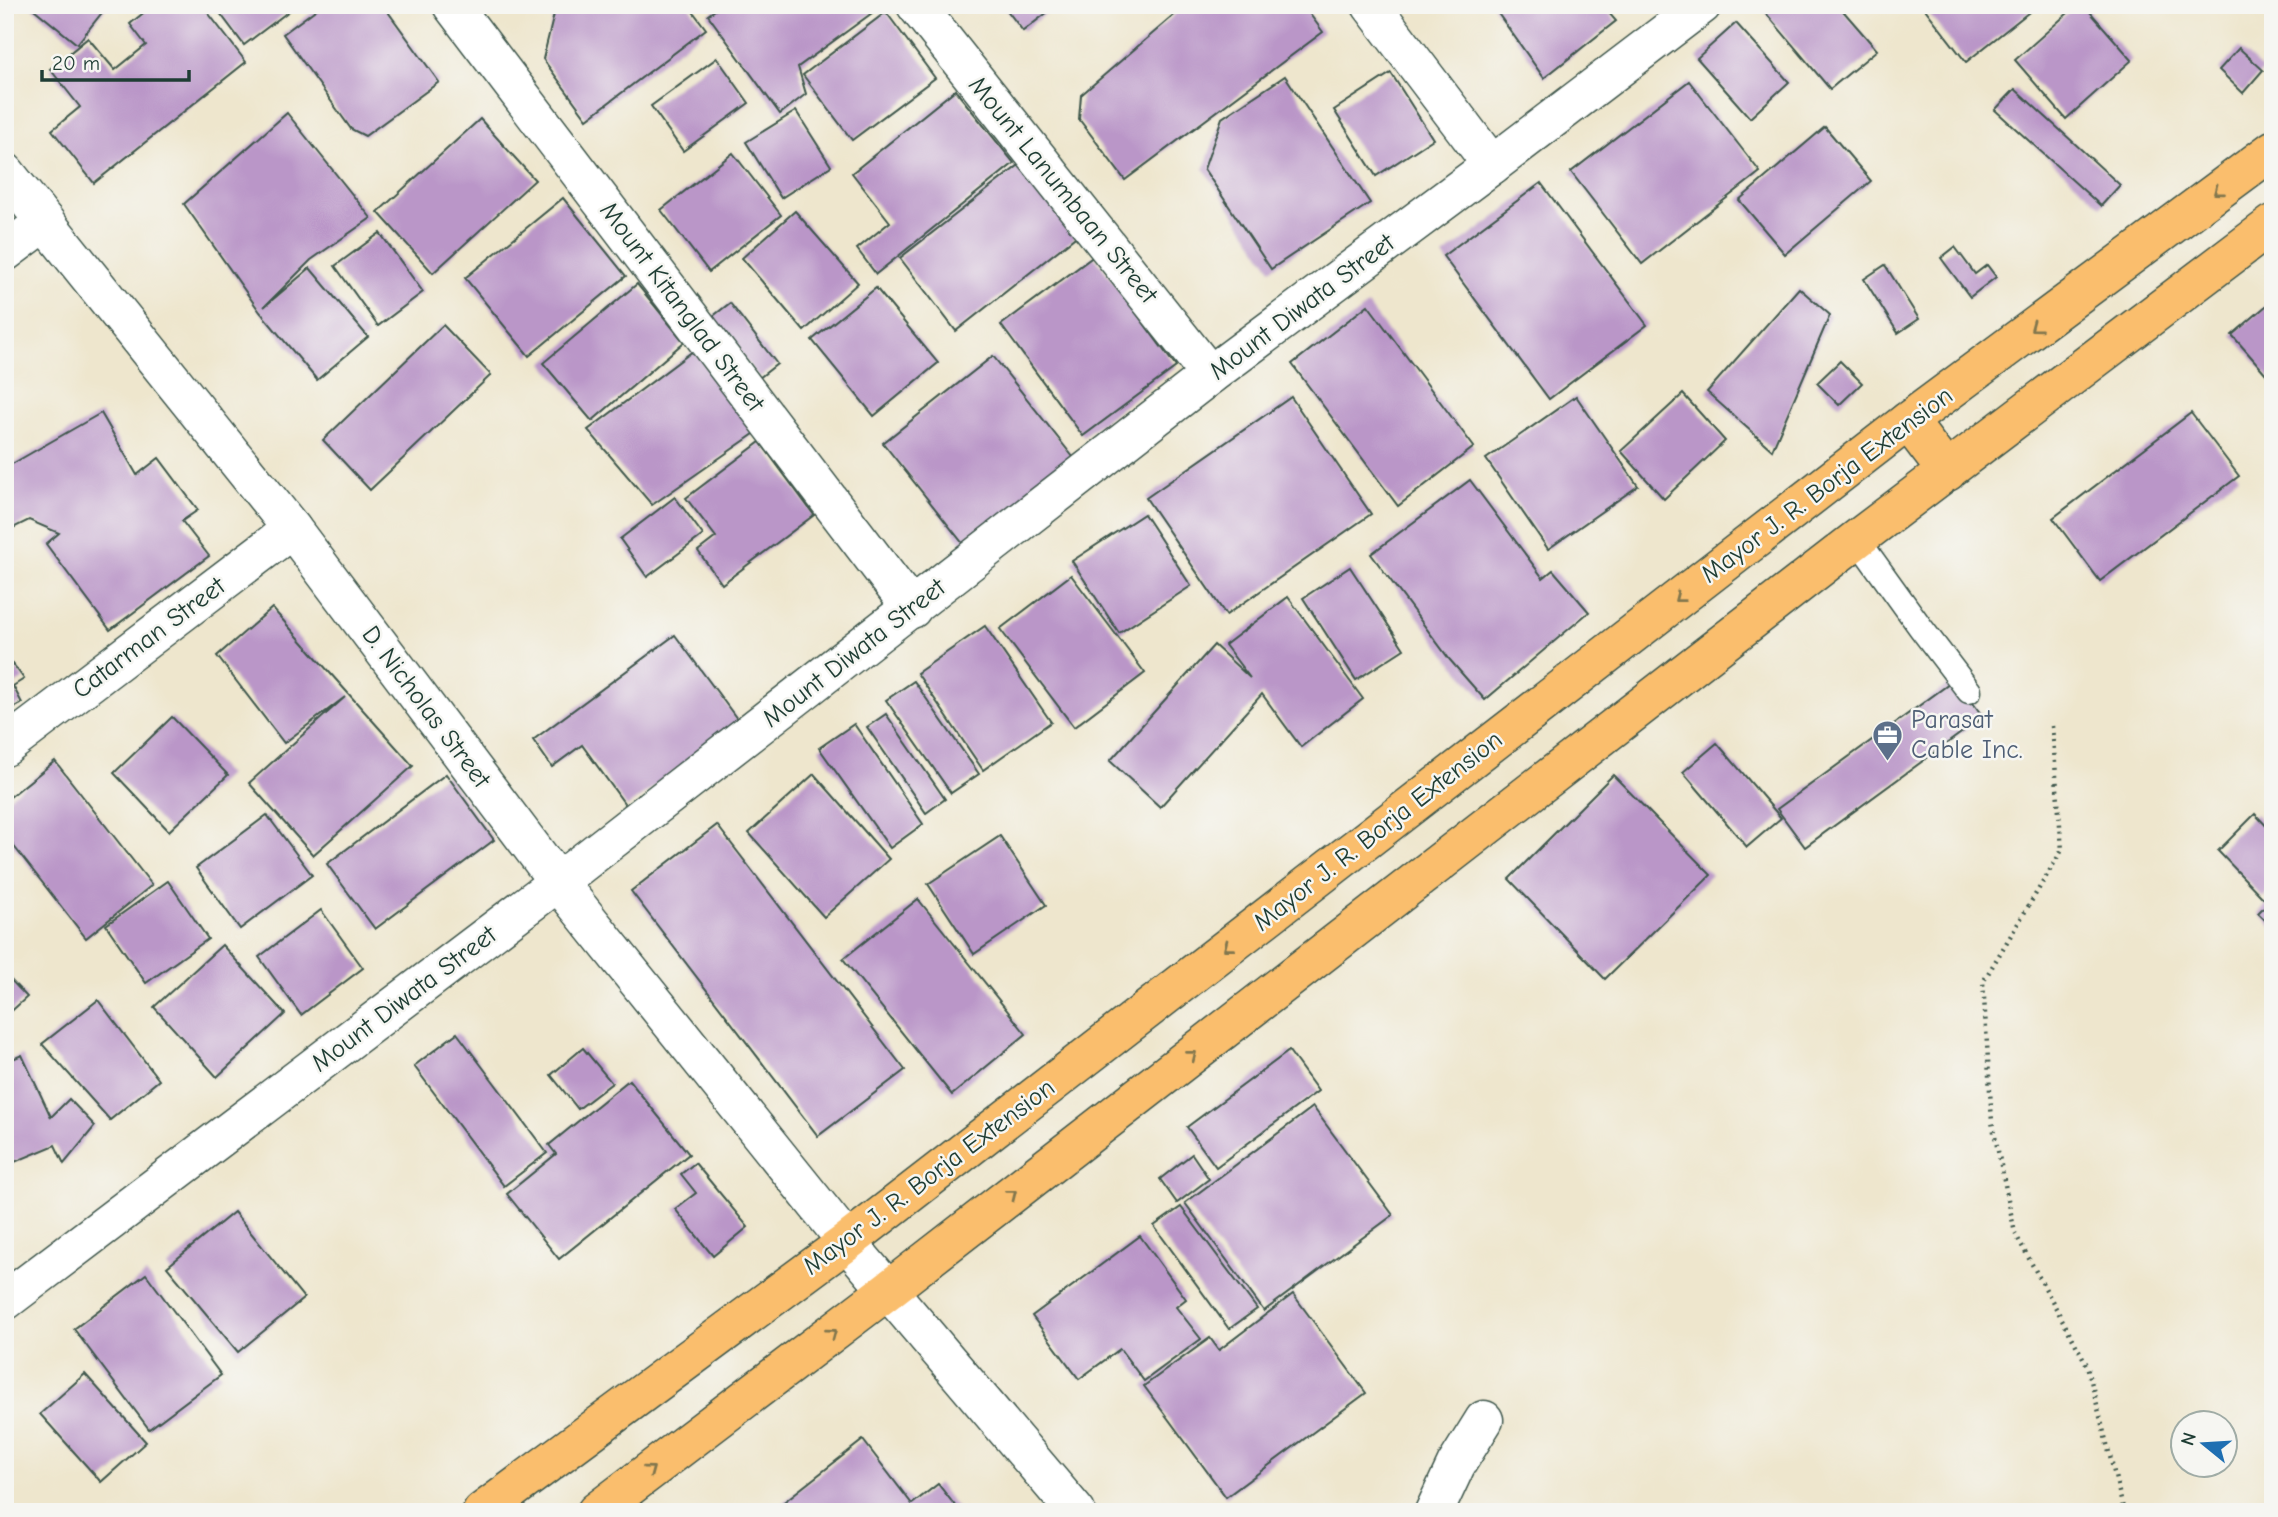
<svg xmlns="http://www.w3.org/2000/svg" width="2278" height="1517" font-family="'Comic Neue',sans-serif">
	<style>
		.building { fill: #ba96c8 }
		.lines { fill: none; stroke-linecap: round; stroke-linejoin: round }
		.service-casing { stroke: #3e564b; stroke-width: 27 }
		.minor-casing { stroke: #3e564b; stroke-width: 41 }
		.primary-casing { stroke: #3e564b; stroke-width: 41 }
		.path { stroke: #3e564b; stroke-width: 4.5; stroke-dasharray: 2 5; stroke-linecap: butt }
		.service { stroke: #fff; stroke-width: 24 }
		.minor { stroke: #fff; stroke-width: 38 }
		.primary { stroke: #fabe6d; stroke-width: 38 }
		.oneway { stroke: #82774e }
		.labels { text-anchor: middle; dominant-baseline: central; stroke-width: 5; stroke-linejoin: round; paint-order: stroke }
		.street-label { font-size: 26px; fill: #1f3d34; stroke: #f6f6f2 }
		.service-label { font-size: 26px; fill: #4e5e75; stroke: #f6f6f2; text-anchor: start }
	</style>
	<rect width="100%" height="100%" fill="#f6f6f2"/>
	<filter id="ink" filterUnits="userSpaceOnUse"><feTurbulence type="fractalNoise" baseFrequency=".0143" numOctaves="2"/><feDisplacementMap in="SourceGraphic" scale="14" xChannelSelector="R" yChannelSelector="G"/><feConvolveMatrix kernelMatrix="1 2 1 2 8 2 1 2 1" color-interpolation-filters="sRGB"/></filter>
	<filter id="wash" filterUnits="userSpaceOnUse"><feTurbulence type="fractalNoise" baseFrequency=".00686" numOctaves="4" result="noise"/><feDisplacementMap in="SourceGraphic" scale="28" xChannelSelector="R" yChannelSelector="G"/><feGaussianBlur stdDeviation="1.57" result="paint"/><feColorMatrix in="noise" values="0 0 0 0 0 0 0 0 0 0 0 0 0 0 0 0 0 1.4 0 .05"/><feComposite in="paint" operator="in"/></filter>
	<g filter="url(#wash)">
		<rect width="100%" height="100%" fill="#eee6cd"/>
		<g id="blocks">
			<g class="building">
				<path d="M29,5h79l-31,39z"/>
				<path d="M153,5h49l44,57 -152,121 -42,-53 28,-23 -30,-38 38,-31 27,32 31,-25 -16,-21z"/>
				<path d="M214,5h83l-53,40z"/>
				<path d="M322,5h61l56,77 -74,54 -14,-7 -68,-95z"/>
				<path d="M562,5h126l18,24 -119,90 -44,-60 12,-49z"/>
				<path d="M722,5h161l-85,62 8,27 -26,20 -72,-99z"/>
				<path d="M1003,5h54l-34,26z"/>
				<path d="M1186,5h117l20,27 -198,148 -46,-61 2,-24z"/>
				<path d="M1492,5h110l14,16 -72,57z"/>
				<path d="M1759,5h79l39,45 -47,39z"/>
				<path d="M1922,5h116l-72,57z"/>
				<path d="M2077,5h7l48,55 -66,59 -51,-59z"/>
				<path d="M886,12l49,66 -83,62 -49,-65z"/>
				<path d="M1736,23l53,59 -39,36 -53,-60z"/>
				<path d="M2239,48l24,22 -20,23 -24,-23z"/>
				<path d="M717,58l32,45 -66,48 -32,-45z"/>
				<path d="M1391,73l42,66 -57,37 -42,-66z"/>
				<path d="M1285,76l85,127 -99,66 -67,-100 18,-51z"/>
				<path d="M1689,81l71,91 -118,92 -71,-92z"/>
				<path d="M2015,89l105,96 -19,21 -106,-96z"/>
				<path d="M955,90l59,73 -138,111 -19,-25 33,-27 -38,-49z"/>
				<path d="M796,111l35,55 -50,32 -35,-56z"/>
				<path d="M287,113l84,105 -60,42 -47,47 46,-39 58,69 -51,43 -57,-68 -76,-108z"/>
				<path d="M480,119l55,61 -102,93 -55,-61z"/>
				<path d="M1825,127l46,54 -86,73 -46,-54z"/>
				<path d="M733,153l48,62 -72,57 -48,-62z"/>
				<path d="M1023,162l56,72 -123,97 -56,-73z"/>
				<path d="M1541,183l106,142 -98,74 -106,-143z"/>
				<path d="M563,198l63,78 -97,80 -64,-78z"/>
				<path d="M795,211l63,72 -54,48 -62,-73z"/>
				<path d="M380,233l43,59 -45,34 -43,-60z"/>
				<path d="M1955,247l20,27 12,-9 9,12 -26,20 -29,-39z"/>
				<path d="M1094,256l82,111 -93,69 -82,-111z"/>
				<path d="M1885,265l34,54 -21,14 -34,-54z"/>
				<path d="M637,284l47,58 -92,79 -49,-58z"/>
				<path d="M876,288l62,75 -64,53 -62,-76z"/>
				<path d="M1799,288l31,27 -58,135 -65,-58z"/>
				<path d="M2273,300v82l-41,-47z"/>
				<path d="M730,303l47,61 -18,14 -47,-61z"/>
				<path d="M1368,305l106,142 -76,59 -106,-142z"/>
				<path d="M443,325l48,50 -121,115 -47,-50z"/>
				<path d="M701,345l60,84 -109,76 -64,-75z"/>
				<path d="M993,356l84,106 -109,88 -85,-107z"/>
				<path d="M1840,361l22,22 -23,22 -22,-22z"/>
				<path d="M1683,394l42,47 -61,58 -43,-48z"/>
				<path d="M1576,396l62,90 -90,63 -62,-90z"/>
				<path d="M1291,397l80,117 -145,101 -80,-117z"/>
				<path d="M101,413l36,62 22,-17 39,52 -16,11 27,35 -99,74 -64,-86 13,-11 -30,-13 -24,12v-64z"/>
				<path d="M2191,413l48,63 -139,105 -47,-63z"/>
				<path d="M760,442l54,73 -92,69 -24,-33 18,-14 -30,-39z"/>
				<path d="M1470,480l73,98 10,-8 36,42 -104,88 -35,-40 -79,-106z"/>
				<path d="M675,497l28,38 -56,42 -27,-38z"/>
				<path d="M1144,514l47,72 -72,47 -47,-72z"/>
				<path d="M1350,567l54,82 -48,31 -53,-82z"/>
				<path d="M1071,575l74,98 -71,54 -74,-98z"/>
				<path d="M1288,597l75,102 -62,48 -39,-53 -102,113 -50,-46 104,-116 36,33 -25,-33z"/>
				<path d="M272,608l141,158 -100,89 -64,-72 96,-86 -61,46 -67,-87z"/>
				<path d="M985,626l66,96 -68,48 -66,-97z"/>
				<path d="M675,635l65,88 -113,84 -45,-62 -30,22 -19,-27z"/>
				<path d="M5,653l19,26 -11,7 9,17 -17,9z"/>
				<path d="M1956,679l27,38 -178,130 -28,-38z"/>
				<path d="M914,681l65,93 -28,19 -65,-93z"/>
				<path d="M886,714l59,85 -19,14 -59,-86z"/>
				<path d="M172,717l56,58 -59,56 -55,-58z"/>
				<path d="M854,724l69,100 -33,24 -71,-100z"/>
				<path d="M1717,743l64,75 -34,29 -64,-75z"/>
				<path d="M55,761l97,124 -66,53 -81,-103v-34z"/>
				<path d="M446,774l48,66 -119,89 -48,-65z"/>
				<path d="M814,774l75,85 -65,58 -75,-84z"/>
				<path d="M1613,775l98,100 -106,104 -96,-100z"/>
				<path d="M2255,814l18,19v55l-10,10 -45,-47z"/>
				<path d="M267,815l45,60 -72,54 -44,-61z"/>
				<path d="M717,825l188,245 -87,66 -187,-245z"/>
				<path d="M1000,836l46,69 -72,49 -46,-70z"/>
				<path d="M168,881l40,58 -62,44 -40,-58z"/>
				<path d="M2273,898v30l-15,-15z"/>
				<path d="M918,899l108,135 -74,61 -109,-136z"/>
				<path d="M321,910l42,58 -62,47 -42,-58z"/>
				<path d="M222,945l63,69 -68,63 -63,-70z"/>
				<path d="M5,974l22,23 -22,20z"/>
				<path d="M98,1000l61,80 -49,40 -68,-76z"/>
				<path d="M457,1033l90,120 -43,33 -90,-120z"/>
				<path d="M583,1048l29,35 -34,26 -27,-34z"/>
				<path d="M1289,1051l29,40 -102,76 -29,-40z"/>
				<path d="M22,1055l29,62 18,-18 26,27 -31,38 -9,-19 -50,21v-104z"/>
				<path d="M629,1080l60,74 -130,105 -52,-65 49,-40 -7,-9z"/>
				<path d="M1313,1107l80,108 -129,96 -79,-108z"/>
				<path d="M1192,1154l17,25 -32,24 -17,-24z"/>
				<path d="M695,1163l53,64 -35,29 -38,-47 21,-16 -15,-19z"/>
				<path d="M1181,1207l76,102 -28,20 -75,-103z"/>
				<path d="M234,1212l70,86 -66,54 -71,-85z"/>
				<path d="M1140,1236l46,63 -10,8 25,32 -57,42 -24,-32 -41,30 -47,-63z"/>
				<path d="M146,1274l75,101 -72,54 -75,-100z"/>
				<path d="M1293,1294l73,99 -140,104 -82,-111 66,-48 9,12z"/>
				<path d="M85,1374l61,68 -45,40 -61,-68z"/>
				<path d="M863,1440l49,64 26,-20 22,28h-189z"/>
			</g>
		</g>
	</g>
	<g filter="url(#ink)">
		<use href="#blocks" fill-opacity="0" stroke="#3e564b" stroke-width="2"/>
		<g class="lines">
			<defs>
				<path id="service" d="M1857,539l64,89 48,63"/>
				<g id="minor">
					<path d="M452,5l460,604"/>
					<path d="M916,5l294,370"/>
					<path d="M1371,5l121,160"/>
					<path d="M5,172l287,357 266,353 289,360 229,270"/>
					<path d="M5,252l40,-30"/>
					<path d="M5,747l287,-218"/>
					<path d="M5,1301l553,-419 652,-507 282,-210 210,-160"/>
					<path d="M1434,1512l22,-47 28,-45"/>
				</g>
				<g id="primary">
					<path d="M1908,421l39,51"/>
					<path d="M482,1512l365,-270 1061,-821 365,-271"/>
					<path d="M596,1512l291,-221 970,-752 416,-315"/>
				</g>
			</defs>
			<use href="#service" class="service-casing"/>
			<use href="#minor" class="minor-casing"/>
			<use href="#primary" class="primary-casing"/>
			<g class="path">
				<path d="M2052,726l10,124 -79,132 9,140 23,111 72,132 37,147"/>
				<path d="M2246,1512l10,-2 15,2"/>
			</g>
			<use href="#service" class="service"/>
			<use href="#minor" class="minor"/>
			<use href="#primary" class="primary"/>
		</g>
		<defs><path id="oneway-chevron" d="M-2-3.5L2.5 0L-2 3.5" fill="none" stroke-width="1.6" stroke-linecap="round" stroke-linejoin="round" transform="scale(1.75)"/></defs>
		<g class="oneway">
			<use href="#oneway-chevron" transform="translate(2218 191) rotate(143)"/>
			<use href="#oneway-chevron" transform="translate(2035 327) rotate(143)"/>
			<use href="#oneway-chevron" transform="translate(1679 598) rotate(142)"/>
			<use href="#oneway-chevron" transform="translate(1228 947) rotate(142)"/>
			<use href="#oneway-chevron" transform="translate(1192 1055) rotate(-38)"/>
			<use href="#oneway-chevron" transform="translate(1012 1194) rotate(-38)"/>
			<use href="#oneway-chevron" transform="translate(832 1333) rotate(-37)"/>
			<use href="#oneway-chevron" transform="translate(650 1470) rotate(-37)"/>
		</g>
	</g>
	<defs>
		<symbol id="office-pin" viewBox="-11 -11 22 30"><path d="M0 17L-7.5 6A9.5 9.5 0 1 1 7.5 6Z" fill="#5c6f8a" stroke="#f6f6f2"/><path d="M-6-3h4V-5.5h4V-3h4V5H-6ZM-1-4.5V-3h2v-1.5ZM-6 0V1H6V0Z" fill="#fff"/></symbol>
	</defs>
	<g fill-rule="evenodd">
		<use href="#office-pin" x="1870" y="718" width="35" height="47"/>
	</g>
	<g class="labels">
		<g class="street-label">
			<text transform="translate(1063 190) rotate(51)">Mount Lanumbaan Street</text>
			<text transform="translate(682 307) rotate(53)">Mount Kitanglad Street</text>
			<text transform="translate(1302 307) rotate(-37)">Mount Diwata Street</text>
			<text transform="translate(1827 485) rotate(-37)">Mayor J. R. Borja Extension</text>
			<text transform="translate(149 638) rotate(-37)">Catarman Street</text>
			<text transform="translate(854 653) rotate(-38)">Mount Diwata Street</text>
			<text transform="translate(426 707) rotate(53)">D. Nicholas Street</text>
			<text transform="translate(1378 831) rotate(-38)">Mayor J. R. Borja Extension</text>
			<text transform="translate(404 999) rotate(-37)">Mount Diwata Street</text>
			<text transform="translate(929 1177) rotate(-37)">Mayor J. R. Borja Extension</text>
		</g>
		<g class="service-label">
			<text x="1911" y="720">Parasat<tspan x="1911" dy="30">Cable Inc.</tspan></text>
		</g>
	</g>
	<rect width="2278" height="1517" fill="none" stroke="#f6f6f2" stroke-width="28"/>
	<g transform="translate(2204 1444) rotate(288)"><circle r="33" fill="#f6f6f2" stroke="#a0aca6" stroke-width="2"/>
	<path d="M0-5L12 26L0 18L-12 26Z" fill="#1f6fb2"/>
	<text y="-10" font-size="19" font-weight="bold" text-anchor="middle" fill="#1f3d34">N</text>
	</g>
	<path d="M42 70v10h147v-10" fill="none" stroke="#1f3d34" stroke-width="3.5"/>
	<text x="52" y="70" font-size="21" fill="#1f3d34" stroke="#f6f6f2" stroke-width="5" paint-order="stroke">20 m</text>
</svg>
